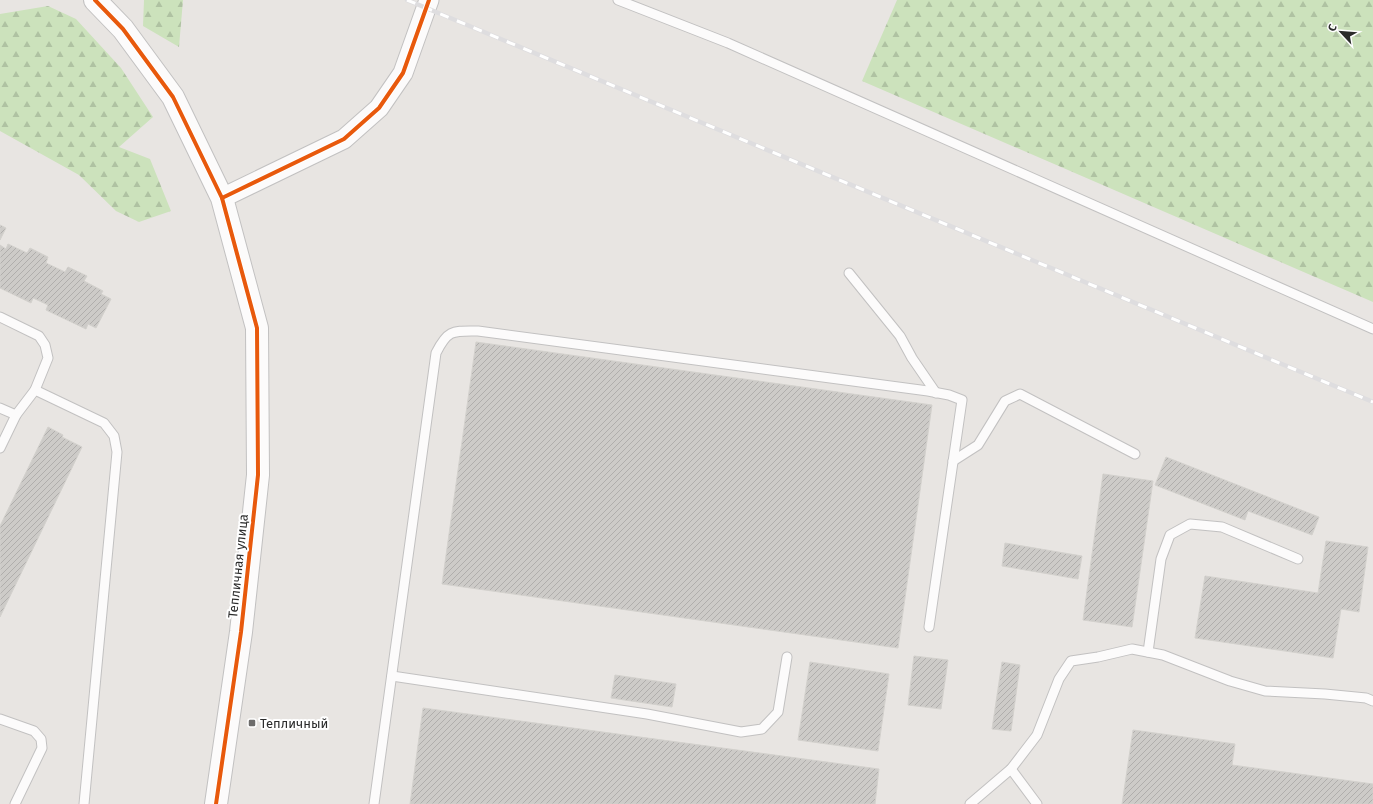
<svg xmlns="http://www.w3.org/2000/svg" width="1373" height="804" font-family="'Fira Sans',sans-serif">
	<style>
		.forest { fill: url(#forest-firs) }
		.building { fill: url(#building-hatch); stroke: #d3d1cd }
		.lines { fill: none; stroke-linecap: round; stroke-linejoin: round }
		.lane-casing { stroke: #c2c1c1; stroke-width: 11 }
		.street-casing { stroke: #c2c1c1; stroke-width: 21 }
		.secondary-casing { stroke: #c2c1c1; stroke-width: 24 }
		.lane { stroke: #fcfbfb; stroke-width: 9 }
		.street { stroke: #fcfbfb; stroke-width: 19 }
		.secondary { stroke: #fcfbfb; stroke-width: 22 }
		.rail-casing { stroke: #dedddf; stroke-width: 4.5 }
		.rail { stroke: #fff; stroke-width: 3; stroke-dasharray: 9; stroke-linecap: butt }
		.cycleway-casing { stroke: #fff; stroke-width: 6 }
		.cycleway { stroke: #e8590c; stroke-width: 4 }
		.poi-dot { fill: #6d6c6b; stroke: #fff; stroke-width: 1.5 }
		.labels { text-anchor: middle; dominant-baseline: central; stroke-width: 4; stroke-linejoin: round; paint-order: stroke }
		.street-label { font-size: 13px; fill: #2b2b2b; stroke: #fff }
		.poi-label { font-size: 13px; fill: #2b2b2b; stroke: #fff; text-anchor: start }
	</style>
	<defs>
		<pattern id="forest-firs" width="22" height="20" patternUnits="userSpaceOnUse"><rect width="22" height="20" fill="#cce2bc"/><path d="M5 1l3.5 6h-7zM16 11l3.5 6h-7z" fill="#afc2a2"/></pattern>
		<pattern id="building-hatch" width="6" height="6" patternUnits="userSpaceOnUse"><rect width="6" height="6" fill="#cdcbc8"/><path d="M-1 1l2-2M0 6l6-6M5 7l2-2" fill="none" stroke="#b0aeac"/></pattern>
	</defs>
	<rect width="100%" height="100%" fill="#e8e5e2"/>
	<g class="forest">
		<path d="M144,0h39l-4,47 -36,-21z"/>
		<path d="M897,0h476v302l-511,-221z"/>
		<path d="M48,6l28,13 45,49 32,49 -34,30 31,12 21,52 -32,11 -23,-11 -37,-36 -79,-44v-117z"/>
	</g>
	<g class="building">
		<path d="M0,225l6,3 -6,12z"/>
		<path d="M8,244l19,9 3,-5 18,9 -2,6 19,9 3,-5 19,9 -3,5 19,10 -2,3 10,5 -15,29 -8,-4 -2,5 -40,-19 2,-5 -15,-7 -2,5 -31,-15v-43l6,4z"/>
		<path d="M476,342l456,63 -34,243 -456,-64z"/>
		<path d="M48,427l15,8 -1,2 20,10 -82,170v-91z"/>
		<path d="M1166,457l153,60 -7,18 -64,-24 -3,9 -90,-35z"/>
		<path d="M1103,474l50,7 -21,146 -49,-7z"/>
		<path d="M1326,541l42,6 -9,65 -18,-3 -8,49 -138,-20 10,-62 113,17z"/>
		<path d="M1005,543l77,13 -4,23 -76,-13z"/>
		<path d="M914,656l34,4 -7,49 -33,-4z"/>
		<path d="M810,662l79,12 -11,77 -80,-11z"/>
		<path d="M1002,662l18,3 -9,66 -19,-2z"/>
		<path d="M615,675l61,9 -4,23 -61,-9z"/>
		<path d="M423,708l456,61 -4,35h-465z"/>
		<path d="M1133,730l102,14 -3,21 141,19v20h-251z"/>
	</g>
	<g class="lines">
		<defs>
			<g id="lane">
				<path d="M618,0l110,43 645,286"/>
				<path d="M849,273l51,63 12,22 24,35"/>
				<path d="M0,317l39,19 6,9 3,13 -13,32 -19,25 -16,33"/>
				<path d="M35,390l69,33 10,13 3,16 -33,352"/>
				<path d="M0,408l16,7"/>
				<path d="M953,461l25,-16 27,-44 15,-7 115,60"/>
				<path d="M1148,652l13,-93 9,-24 20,-11 32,3 76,32"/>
				<path d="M392,676l255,38 94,18 21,-3 16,-17 9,-55"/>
				<path d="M0,719l34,12 7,8 1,9 -27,56"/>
				<path d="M1011,769l26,35"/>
				<path d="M374,804l62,-451c12,-24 17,-22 42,-22l450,60 21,4 13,5 -33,227"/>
				<path d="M970,804l41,-35 26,-34 22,-56 12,-18 27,-4 34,-8 31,6 67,26 35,10 60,3 41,4 7,3"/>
			</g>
			<path id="street" d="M222,198l122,-59 35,-31 24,-35 26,-73"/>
			<path id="secondary" d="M95,0l28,29 50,68 49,101 35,130 1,147 -17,157 -25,172"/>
		</defs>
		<use href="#lane" class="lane-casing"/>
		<use href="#street" class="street-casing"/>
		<use href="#secondary" class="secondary-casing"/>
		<use href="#lane" class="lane"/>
		<use href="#street" class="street"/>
		<use href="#secondary" class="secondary"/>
		<defs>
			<path id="rail" d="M407,0l966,402"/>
		</defs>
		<use href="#rail" class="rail-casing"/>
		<use href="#rail" class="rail"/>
		<defs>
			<g id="cycleway">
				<path d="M95,0l28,29 50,68 49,101 35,130 1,147 -17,157 -25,172"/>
				<path d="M222,198l122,-59 35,-31 24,-35 26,-73"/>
			</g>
		</defs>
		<use href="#cycleway" class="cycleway-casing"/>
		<use href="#cycleway" class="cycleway"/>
	</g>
	<rect class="poi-dot" x="248" y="719" width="8" height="8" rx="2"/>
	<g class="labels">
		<g class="street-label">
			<text transform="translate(238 566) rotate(-84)">Тепличная улица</text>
		</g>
		<g class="poi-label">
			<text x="260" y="723">Тепличный</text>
		</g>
	</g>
	<g transform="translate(1341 32) rotate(296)" stroke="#ffffff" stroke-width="3" paint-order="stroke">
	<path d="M0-3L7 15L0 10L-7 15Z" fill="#2b2b2b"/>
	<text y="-6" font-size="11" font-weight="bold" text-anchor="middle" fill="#2b2b2b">С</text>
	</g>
</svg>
